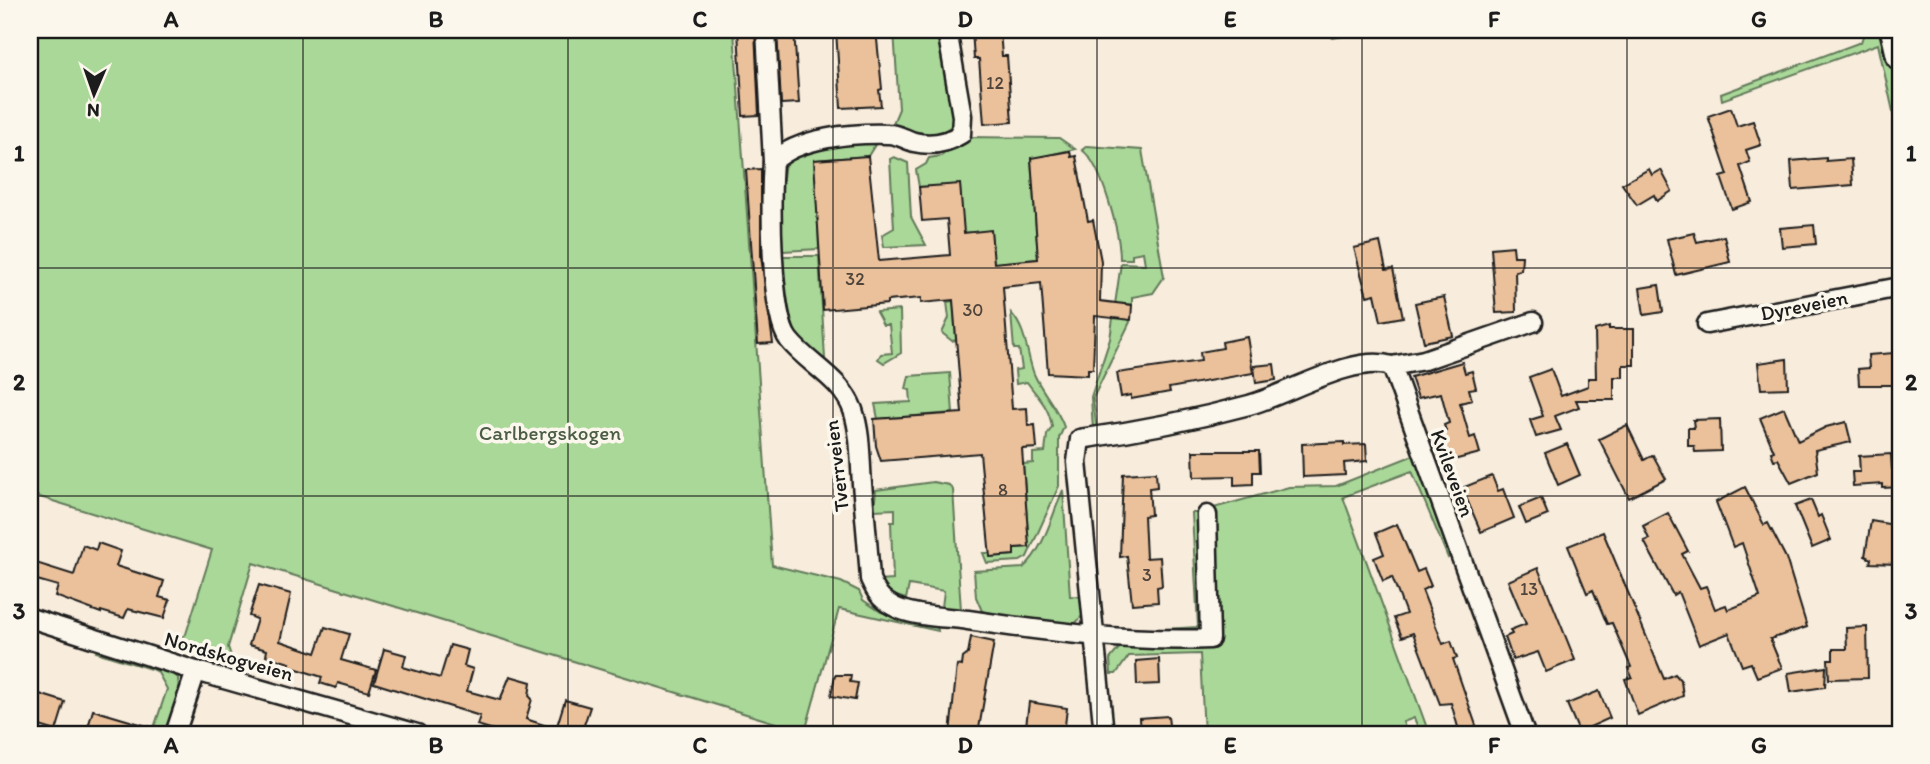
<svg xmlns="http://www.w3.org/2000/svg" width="1930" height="764" font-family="Itim,sans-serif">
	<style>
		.green { fill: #a9d898; stroke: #627a5a; stroke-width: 2 }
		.building { fill: #ebc19b; stroke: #1c1c1c; stroke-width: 2 }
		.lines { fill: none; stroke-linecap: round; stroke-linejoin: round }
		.street-casing { stroke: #1c1c1c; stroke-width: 23 }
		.secondary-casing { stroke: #1c1c1c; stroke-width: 32 }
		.street { stroke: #fbf7ec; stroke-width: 18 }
		.secondary { stroke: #fbf7ec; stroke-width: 26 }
		.grid { fill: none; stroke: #1c1c1c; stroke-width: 2; stroke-opacity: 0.55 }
		.labels { text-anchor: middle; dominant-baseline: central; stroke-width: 7; stroke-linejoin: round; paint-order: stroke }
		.number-label { font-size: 18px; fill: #50453c }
		.street-label { font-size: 21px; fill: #1c1c1c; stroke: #fbf7ec }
		.park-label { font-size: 21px; fill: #4d5e47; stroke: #fbf7ec }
		.neatline { fill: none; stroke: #1c1c1c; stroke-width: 2.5 }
		.grid-label { font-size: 23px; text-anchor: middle; font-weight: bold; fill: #1c1c1c }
	</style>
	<rect width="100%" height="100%" fill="#f8ecdc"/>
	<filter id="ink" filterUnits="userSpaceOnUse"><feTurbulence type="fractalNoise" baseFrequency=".0143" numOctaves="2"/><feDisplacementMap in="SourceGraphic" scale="14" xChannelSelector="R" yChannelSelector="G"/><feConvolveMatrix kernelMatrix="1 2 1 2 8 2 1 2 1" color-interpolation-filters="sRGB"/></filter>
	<g filter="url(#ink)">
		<g class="green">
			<path d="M30,30h722l-18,1 38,534 69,17 18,9 4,9 18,12 56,14 1,5 -99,-22 -34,123 -552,-169 -25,84 7,21 -66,-22 17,-12 26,-84 -182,-56z"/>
			<path d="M894,30h48l13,89 -5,8 -16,10 -43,-9 8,-19z"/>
			<path d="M1324,30h52l-43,8z"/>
			<path d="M1865,30h19l16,71v42l-22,-99 -156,56 -1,-6 140,-52z"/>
			<path d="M967,137l92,1 16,11 -44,10 7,100 -44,4 -3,-32 -28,2 -3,-47 -41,1 -3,-17 10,-6 3,-6 12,-2z"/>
			<path d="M878,140l-10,16 -53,4 4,89 -36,2 -3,-49 5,-40 21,-10z"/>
			<path d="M1087,146l55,4 22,127 -11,16 -21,4v8l-9,-1 7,18 -37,76 4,33 -4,-1 -2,-33 19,-58 11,-76 24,1 -2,-12 -11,2v5h-12c0,-25 -18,-95 -38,-109z"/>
			<path d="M894,157l14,6 3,54 15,28 -42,2 -2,-12 12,-7 -4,-69z"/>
			<path d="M783,256h36l6,103c-43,-17 -40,-64 -42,-103z"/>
			<path d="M953,301l3,39 -4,1 -10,-8 7,-15 -2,-16z"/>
			<path d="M900,310l1,43 -17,10 -6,-4 3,-5 11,-1 -3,-28h-6l-7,-13z"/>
			<path d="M1011,313c16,17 15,40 23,61 8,19 24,34 30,53l-5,11v48l-32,71 -7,4 -33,2 -4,-10h7l1,4 23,-2v-7l15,-1 -6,-83 10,-1v-10l12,-1 2,-17 5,-8c-3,-21 -13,-28 -25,-45l-11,2 -1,-14 7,-1 -3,-20h-5z"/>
			<path d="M950,373l3,40 -75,6 -3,-15 36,-2 -1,-12 -4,-1 3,-13z"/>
			<path d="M1414,455l38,99 -4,4 -36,-87 -69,26 84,231 -8,2 -5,-12 -11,4 4,12h-203l-4,-80 -71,2 -13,18h-5l-1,-15 10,-12 92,-6 -2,-132 79,-22 47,-1z"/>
			<path d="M933,482l16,3 4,5 8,120 -19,-3 2,-16 -35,-6 -3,14 -20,-6 -7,-12 14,-1 -2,-58h4v-13l-21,1 2,-20z"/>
			<path d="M1063,490l7,106 15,1c2,14 -1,19 -12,28h-20l-71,-14 -6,-14 -2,-26 49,-3c21,-18 29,-53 40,-78z"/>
			<path d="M1192,513h9l4,119 -75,-1 68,-4z"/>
			<path d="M99,647l73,25 6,6 1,14 -14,42h-13l15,-45 -10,-18 -61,-19z"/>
		</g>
		<g class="building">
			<path d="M755,30l4,85 -16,1 -5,-85z"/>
			<path d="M777,30h17l5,73 -18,1z"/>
			<path d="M836,30h40l6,59 -3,1 2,16 -40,2z"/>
			<path d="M972,30h28l2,26h5l5,66 -28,2 -5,-65h-5z"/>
			<path d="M1731,108l6,18 16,-5 8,24 -15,5 4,12 -10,4 12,36 -20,7 -11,-32 7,-2 -20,-59z"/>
			<path d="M1070,151l1,6 5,-1 12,65 5,-1 8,41 -1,40 32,4 -1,15 -36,-4 -2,53h-5v6l-40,-2 -7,-90 -38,4 9,122 15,-1 1,18 7,-1 2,23 -15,1 7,98 -15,1v7l-24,2 -10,-104 -99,8 -5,-15 -2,-27 88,-6 -9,-113 -32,3v-5l-34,3v3l-64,6 -9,-150 54,-4 11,105 71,-6 -3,-36 -25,2 -3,-34 41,-3 4,49 27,-3 3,33 44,-4 -7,-101z"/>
			<path d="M1826,158v3l25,-2 2,26 -60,5 -2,-29z"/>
			<path d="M761,169v87l12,87 -15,1 -12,-174z"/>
			<path d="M1649,169l3,6 9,-5 11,21 -15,10 -3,-6 -17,10 -15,-21z"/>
			<path d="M1814,225l2,19 -34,3 -2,-19z"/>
			<path d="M1694,233l3,9 27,-6 6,26 -54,13 -9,-36z"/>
			<path d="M1380,242l6,28 7,-1 10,48 -22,4 -6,-27 -8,2 -13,-48z"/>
			<path d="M1513,246l1,10h8l-1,14 -6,1 1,41 -20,1 -5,-65z"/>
			<path d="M1659,285l4,27 -19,3 -4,-27z"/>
			<path d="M1444,297l9,39 -29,6 -9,-39z"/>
			<path d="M1609,326v3h25v36h-11v12h-9v23h-38l3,7 -24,9 6,14 -25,7 -6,-17 13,-4 -14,-39 22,-8 10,27 27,-10v-8h8l-1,-48z"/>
			<path d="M1247,337l6,36 -84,15 1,4 -39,7v-4l-10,2 -4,-24 84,-12 -1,-9 23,-4 -1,-6z"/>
			<path d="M1894,353l2,32h-37l-1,-16 11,-1 -1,-13z"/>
			<path d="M1787,359l1,29 -27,1 -3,-26z"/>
			<path d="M1462,362l3,11 7,-2 4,17 -7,1 3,11 -12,3 10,35 5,-2 5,17 -34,9 -8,-28 8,-3 -2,-6 5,-2 -8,-30 -23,5 -7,-21z"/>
			<path d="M1274,364l2,16 -20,3 -2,-17z"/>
			<path d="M1784,408l14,33 28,-14 20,-5 5,20 -36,8 3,22 -27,11 -13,-24 -4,1 -3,-8 3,-1 -14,-33z"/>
			<path d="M1720,419l1,32 -26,1 -1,-6h-6v-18h6l-1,-8z"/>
			<path d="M1627,425l17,35 9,-5 13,24 -37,19 -30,-59z"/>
			<path d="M1344,442v3l22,-1 1,17 -23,2 1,12 -42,2 -1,-33z"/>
			<path d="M1567,444l13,31 -22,10 -13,-32z"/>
			<path d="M1193,451h66l1,21h-7v12l-19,1v-9l-40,1z"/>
			<path d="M1891,454l1,15 8,-1v19l-17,1v-4l-30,2 -1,-14h8l-1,-16z"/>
			<path d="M1156,472l1,15 -8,1 2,27 -7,1 2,42 14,-1 2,29 -5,1 1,15 -26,2 -5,-48 -7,1 3,-83z"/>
			<path d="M1492,476l6,15 5,-2 11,29 -33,14 -19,-44z"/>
			<path d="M1745,487l19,38 4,-2 18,35 21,69 -37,12 12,29 -25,9 -6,-14 -9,3 -13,-33 -30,12 -21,-53 -5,3 -29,-54 5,-2 -6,-13 25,-13 20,38 -6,3 18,34 6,-2 9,23 11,-4 2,5 32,-13 -18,-54 -9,4 -17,-45z"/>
			<path d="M1541,498l7,17 -22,9 -7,-17z"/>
			<path d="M1811,500l7,17 3,-2 10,25 -19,8 -17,-42z"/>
			<path d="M1871,521l29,5 -3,38 -27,-1 1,-4 -6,-3z"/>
			<path d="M1397,524l20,48 7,-3 7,17 -9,4 21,54 8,-3 6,17 -4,1 26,75h-19l-9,-31 -11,1 -27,-71 -11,4 -8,-19 12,-4 -14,-37 -9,4 -9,-23 10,-4 -8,-21z"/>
			<path d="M1603,532l61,147 11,-5 6,7 2,15 -45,19 -13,-36 7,-2 -4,-9 3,-1 -19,-44 -5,1 -14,-34 -6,3 -19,-47z"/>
			<path d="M98,543l23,8 -5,15 48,15 -5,16 11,3 -6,18 -36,-9 -4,9 -23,-7v2l-46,-17 3,-10 -28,-8v-17l44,14 9,-30 13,5z"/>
			<path d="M1538,568l37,92 -29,12 -8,-20 -25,8 -8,-23 7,-3 -2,-4 16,-6 -18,-43z"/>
			<path d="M259,585l32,9 -11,47 36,12 9,-26 24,7 -8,26 35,10 -7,22 -31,-9 -2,5 -16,-5 2,-6 -34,-11 2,-3 -24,-7 1,-6 -18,-5 8,-26 -8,-3z"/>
			<path d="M1867,627l1,51 -39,1 -1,-20h5v-10h14l-1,-21z"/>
			<path d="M971,637l23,5 -16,92h-28l7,-69 5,1 1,-8 5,-4z"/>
			<path d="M450,645l18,5 -4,16 9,3 -6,22 33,9 10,-24 21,6 -2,14 3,3 -6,20 30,10 9,-29 25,7 -9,27h-74l-30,-9 3,-9 -106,-33 10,-34 22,6 -3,12 37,11z"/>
			<path d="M1159,659l1,25 -23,1 -1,-24z"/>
			<path d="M1826,667l-1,20 -34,5 -3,-19z"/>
			<path d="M835,675h16l-1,7 8,1 -3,17 -24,-4z"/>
			<path d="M30,691l35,11 -9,29 -26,-8z"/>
			<path d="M1599,691l11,27 -31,14 -12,-28z"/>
			<path d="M1029,702l38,6 -3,26h-39z"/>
			<path d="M93,710l67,20 -1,4h-73z"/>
			<path d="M1168,716l2,18h-30l-1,-16z"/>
		</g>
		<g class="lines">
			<defs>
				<g id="street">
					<path d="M766,30l7,132"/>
					<path d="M947,30l15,86 -1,18c-14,9 -30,12 -47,8 -10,-3 -16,-8 -26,-8 -34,-1 -90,3 -115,28 -3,34 -3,155 16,178 20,25 52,38 64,70 8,24 7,49 9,74 3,32 6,64 8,95 7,16 13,23 29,30 21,8 47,8 69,11 81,12 160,22 242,19l-3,-124"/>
					<path d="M1707,324l193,-37"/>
					<path d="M30,618l166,53 221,63"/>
					<path d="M175,734l21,-63"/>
					<path d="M1104,734l-27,-272 3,-23c57,-8 113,-19 169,-34 40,-11 104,-51 143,-39"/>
					<path d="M1525,734l-133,-368 32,-6 109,-38"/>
				</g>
				<path id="secondary" d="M1894,30l6,26"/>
			</defs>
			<use href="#street" class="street-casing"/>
			<use href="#secondary" class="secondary-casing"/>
			<use href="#street" class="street"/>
			<use href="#secondary" class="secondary"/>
		</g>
	</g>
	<path class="grid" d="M303,30v704M568,30v704M833,30v704M1097,30v704M1362,30v704M1627,30v704M30,268h1870M30,496h1870"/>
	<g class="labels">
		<g class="number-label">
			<text x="995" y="83">12</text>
			<text x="855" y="279">32</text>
			<text x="973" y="310">30</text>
			<text x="1003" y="490">8</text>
			<text x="1147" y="575">3</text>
			<text x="1529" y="589">13</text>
		</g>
		<g class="street-label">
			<text transform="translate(1804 305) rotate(-11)">Dyreveien</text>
			<text transform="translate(836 466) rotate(-97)">Tverrveien</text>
			<text transform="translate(1453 473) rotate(70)">Kvileveien</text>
			<text transform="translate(229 656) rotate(16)">Nordskogveien</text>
		</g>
		<g class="park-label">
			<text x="550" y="432">Carlbergskogen</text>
		</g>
	</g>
	<rect width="1930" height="764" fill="none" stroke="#fbf7ec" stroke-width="77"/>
	<g transform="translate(94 94) rotate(182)" stroke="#fbf7ec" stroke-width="5" paint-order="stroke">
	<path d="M0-5L12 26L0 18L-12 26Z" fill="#1c1c1c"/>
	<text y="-10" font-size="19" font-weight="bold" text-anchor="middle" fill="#1c1c1c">N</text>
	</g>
	<rect x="38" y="38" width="1854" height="688" class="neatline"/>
	<g class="grid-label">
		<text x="171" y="27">A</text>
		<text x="436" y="27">B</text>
		<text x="700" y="27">C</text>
		<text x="965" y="27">D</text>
		<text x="1230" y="27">E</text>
		<text x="1494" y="27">F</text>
		<text x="1759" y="27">G</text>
		<text x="19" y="161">1</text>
		<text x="1911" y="161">1</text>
		<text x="19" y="390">2</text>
		<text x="1911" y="390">2</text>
		<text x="19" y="619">3</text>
		<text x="1911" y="619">3</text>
		<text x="171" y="753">A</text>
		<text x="436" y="753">B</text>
		<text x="700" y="753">C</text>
		<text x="965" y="753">D</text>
		<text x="1230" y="753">E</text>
		<text x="1494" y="753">F</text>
		<text x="1759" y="753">G</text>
	</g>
</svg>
